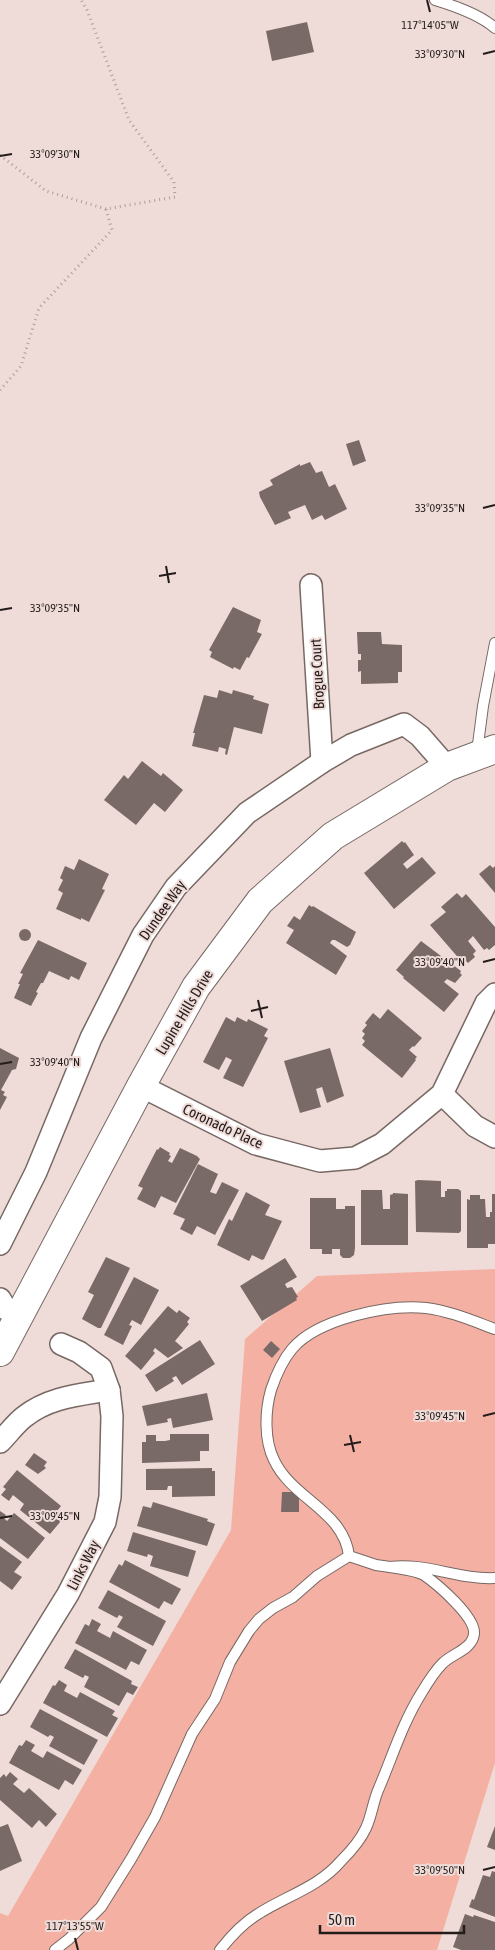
<svg xmlns="http://www.w3.org/2000/svg" width="495" height="1950" font-family="'Asap Condensed',sans-serif">
	<style>
		.green { fill: #f4b1a3 }
		.building { fill: #7a6a67 }
		.lines { fill: none; stroke-linecap: round; stroke-linejoin: round }
		.lane-casing { stroke: #786864; stroke-width: 12 }
		.street-casing { stroke: #786864; stroke-width: 24 }
		.secondary-casing { stroke: #786864; stroke-width: 30 }
		.path { stroke: #ac9d9a; stroke-width: 3; stroke-dasharray: 1 4; stroke-linecap: butt }
		.lane { stroke: #fff; stroke-width: 10 }
		.street { stroke: #fff; stroke-width: 21 }
		.secondary { stroke: #fff; stroke-width: 28 }
		.ticks { fill: none; stroke: #231c1b; stroke-width: 2 }
		.labels { text-anchor: middle; dominant-baseline: central; stroke-width: 4; stroke-linejoin: round; paint-order: stroke }
		.street-label { font-size: 15px; fill: #231c1b; stroke: #efdcd8 }
		.ticks-label { font-size: 12px; text-anchor: middle; fill: #231c1b; stroke: #efdcd8; stroke-width: 4; stroke-linejoin: round; paint-order: stroke }
	</style>
	<rect width="100%" height="100%" fill="#efdcd8"/>
	<path class="green" d="M495,1269v494l-58,187h-437v-37l8,3 223,-386 14,-191 72,-63z"/>
	<g class="building">
		<path d="M307,22l7,30 -42,9 -6,-30z"/>
		<path d="M359,440l7,21 -13,5 -7,-22z"/>
		<path d="M310,462l6,11 6,-2 7,16 6,-3 12,25 -22,11 -3,-5 -10,5 -7,-15 -17,7 3,6 -16,7 -15,-28 -1,-5 14,-7 -3,-5 30,-16v2z"/>
		<path d="M233,607l28,13 -4,12 5,2 -13,24 -2,-1 -7,13 -6,-3 -1,2 -23,-12 2,-5 -3,-2z"/>
		<path d="M357,632h24l1,12 20,1v27h-4v11l-37,1v-13l-3,1v-12h3v-6h-3z"/>
		<path d="M219,690l13,4 1,-4 21,6 -1,3 16,5 -7,30 -28,-7 -7,28 -2,-1 1,-5 -7,-2 -1,5 -26,-6 3,-13h-2l11,-38 13,3z"/>
		<path d="M142,761l19,15 2,-3 20,17 -18,22 -11,-9 -18,22 -32,-25 20,-25 4,4z"/>
		<path d="M402,841l2,2 1,-1 9,13 -11,9 4,5 15,-12 14,16 -42,36 -30,-36z"/>
		<path d="M79,859l30,15 -7,15 3,1 -16,32 -8,-4v2l-25,-11 7,-16 -5,-3 5,-10 -3,-2 5,-12 9,4z"/>
		<path d="M490,865l3,3 2,-2v27l-16,-19z"/>
		<path d="M457,893l5,5 4,-4 29,33v18l-6,5 -2,-2 -3,2 -11,-14 -5,5 8,10 -3,3 2,3 -7,6 -3,-3 -3,2 -32,-37 16,-13 -5,-5z"/>
		<path d="M309,905l3,2 1,-1 43,26 -6,13 -3,2 -12,-7h-3l-2,3 17,13 -11,19 -50,-32 8,-13 -7,-4 7,-10 6,4z"/>
		<circle cx="25" cy="935" r="6"/>
		<path d="M38,940l49,23 -8,17 -8,-4 -2,4 -20,-9 -6,12h-2l-5,9 2,1 -7,13 -17,-8 6,-14h-2l5,-10 -3,-1z"/>
		<path d="M421,941l40,30 -1,2 2,2 -7,8 -8,-4 -3,3 15,12 -15,18 -41,-34 1,-1 -8,-7z"/>
		<path d="M388,1009l34,29 -8,9 -1,-1 -4,4 8,7 -2,2 1,1 -14,18 -40,-33 3,-4 -3,-3 3,-4 -3,-3 5,-6 -2,-2 8,-10 7,6z"/>
		<path d="M226,1017l9,5 2,-5 10,5 1,-3 20,10 -4,7 4,2 -25,49 -20,-9 9,-18 -6,-3 -7,13 -16,-8z"/>
		<path d="M0,1048l19,10 -3,11 -4,1 -11,20 4,2 -2,3 4,2 -7,13z"/>
		<path d="M330,1048l14,48 -17,7 -5,-16 -6,2 5,18 -21,6 -16,-52z"/>
		<path d="M160,1147l10,6 -1,2 2,1 -3,5 4,2 8,-15 17,8 3,3 -24,44 -15,-7 -6,12 -18,-9 6,-11 -5,-2 19,-37 1,1z"/>
		<path d="M198,1164l20,10 -8,18 6,2 6,-12 17,8 -24,45 -18,-9 -5,9 -12,-6 5,-10 -12,-5z"/>
		<path d="M418,1180l23,1v16h4v-6h2v-2h11l3,2v40l-2,2 -43,-1 -1,-51z"/>
		<path d="M361,1190h21l1,19h7v-14l3,-1v-1l15,1v51h-47z"/>
		<path d="M246,1192l24,13 -5,10 17,6 -18,38 -2,1 -10,-5 -3,6 -32,-16 12,-26 3,2z"/>
		<path d="M492,1194h3v50h-7v4h-21v-49l3,1v-5h10v4h5l1,18h4v-5h2z"/>
		<path d="M310,1198h26v11h9v-3h10v42l-1,7 -4,3h-7l-3,-3v-6h-8v5h-10v-5h-12z"/>
		<path d="M106,1257l24,11 -29,60h-3l-16,-9 12,-24 -6,-3z"/>
		<path d="M285,1258l12,19 -12,7 2,4 5,-1 6,10 -2,1 1,2 -35,21 -22,-35z"/>
		<path d="M134,1277l25,13 -18,35 -9,-5 -3,5 3,1 -9,19 -19,-10z"/>
		<path d="M168,1306l9,7 2,-3 11,8 -3,4 2,2 -14,17 8,7 -15,10 -13,-10 -2,3 2,2 -14,17 -16,-14z"/>
		<path d="M200,1340l15,24 -33,21 -6,-9 -4,2 2,3 -18,11 -11,-17z"/>
		<path d="M271,1341l9,8 -8,9 -9,-8z"/>
		<path d="M207,1393l6,27 -40,8 -2,-10 -4,1 1,3 -21,4 -5,-20z"/>
		<path d="M170,1434h39v17h-9v10l-58,2v-21h4v-7h10v6h9l5,-1z"/>
		<path d="M34,1453l13,9 -3,4 2,2 -8,6 -13,-9z"/>
		<path d="M212,1468v3h3v25l-43,1v-11h-4l-1,4h-21v-21z"/>
		<path d="M17,1470l44,36 -7,9 7,6 -11,13 -30,-24 4,-6 -11,-9 -4,6 -8,-6 5,-6 -3,-2z"/>
		<path d="M282,1492h17v20h-18z"/>
		<path d="M153,1502l55,17 -1,2 8,3 -8,22 -70,-20 6,-20 8,2z"/>
		<path d="M0,1511l6,4 -2,3 3,3 7,-8 31,25 -17,21 -28,-21z"/>
		<path d="M133,1532l63,19 -8,26 -38,-11 3,-10 -5,-2 -1,3 -20,-6z"/>
		<path d="M0,1546l22,16 -8,10 8,5 -10,13 -12,-9z"/>
		<path d="M125,1560l56,29 -9,16 -8,-4 -5,8 -50,-27 10,-18 3,2z"/>
		<path d="M108,1590l58,31 -13,25 -36,-19 6,-10 -4,-2 -2,3 -19,-10z"/>
		<path d="M92,1619l9,5 -4,7 13,7 3,-7 34,19 -8,15 -8,-4 -5,9 -51,-27 10,-19 4,2z"/>
		<path d="M75,1649l57,32 -1,3 7,3 -5,8 -6,-3 -8,14 -35,-19 5,-10 -4,-2 -2,3 -19,-10z"/>
		<path d="M59,1680l8,5 -3,6 13,7 3,-6 35,19 -3,4 6,3 -11,19 -64,-34 10,-18 2,1z"/>
		<path d="M40,1709l58,31 -14,25 -35,-19 5,-9 -4,-2 -2,2 -18,-10z"/>
		<path d="M26,1740l9,5 -4,6 12,7 4,-7 35,19 -9,15 -8,-5 -6,10 -50,-27 10,-18 3,1z"/>
		<path d="M10,1772l8,7 -5,5 11,9 5,-5 28,26 -11,13 -7,-7 -7,8 -32,-28v-22l4,-4 2,3z"/>
		<path d="M8,1824l14,37 -22,10v-44z"/>
		<path d="M495,1826v24l-8,-3z"/>
		<path d="M492,1871l3,1v45l-26,-10 3,-8 2,1 9,-25 7,2z"/>
		<path d="M465,1914l8,3 1,-2 21,7v28h-34l-8,-3z"/>
	</g>
	<g class="lines">
		<defs>
			<g id="lane">
				<path d="M435,0c20,6 44,14 60,28"/>
				<path d="M477,752l6,-46 12,-63"/>
				<path d="M349,1556l27,9 14,2"/>
				<path d="M55,1950l14,-11 32,-32 30,-48 24,-42 37,-83 23,-35 15,-37 19,-31 10,-12 14,-11 20,-11 24,-21 32,-20c-5,-45 -57,-57 -75,-96 -10,-20 -9,-49 -3,-70 5,-15 11,-29 21,-41 25,-30 96,-45 134,-41 24,3 47,13 69,21"/>
				<path d="M220,1950c11,-14 23,-27 38,-36 28,-18 61,-27 83,-53 9,-9 20,-22 25,-33 6,-13 7,-27 13,-40 14,-33 24,-66 43,-96 6,-10 12,-20 20,-28 9,-10 30,-14 32,-30 2,-17 -37,-50 -50,-59 -9,-5 -23,-6 -34,-8 35,-5 69,13 105,11"/>
			</g>
			<g id="street">
				<path d="M311,585l11,177"/>
				<path d="M141,1086l115,58 64,17 35,-3 27,-14 60,-50 44,-91 9,-9"/>
				<path d="M442,1094l33,32 20,11"/>
				<path d="M0,1244l36,-72 55,-134 52,-103 33,-48 71,-74 75,-51 29,-17 53,-21 16,12 27,31"/>
				<path d="M0,1299l6,10 13,6"/>
				<path d="M0,1442c8,-8 15,-18 24,-25 25,-20 55,-22 85,-27"/>
				<path d="M0,1704l68,-110 37,-72 5,-25 2,-81 -3,-26 -8,-22 -22,-16 -18,-8"/>
			</g>
			<path id="secondary" d="M0,1352l141,-266 55,-99 64,-86 73,-65 114,-69 48,-18"/>
		</defs>
		<use href="#lane" class="lane-casing"/>
		<use href="#street" class="street-casing"/>
		<use href="#secondary" class="secondary-casing"/>
		<g class="path">
			<path d="M0,155l46,36 60,18 69,-12 -1,-15 -45,-62 -42,-110 -6,-10"/>
			<path d="M0,390l21,-24 18,-58 73,-78 -6,-21"/>
		</g>
		<use href="#lane" class="lane"/>
		<use href="#street" class="street"/>
		<use href="#secondary" class="secondary"/>
	</g>
	<path class="ticks" d="M427,0l3,12M483,54l12,-3M0,156l12,-2M483,508l12,-3M166,566l3,17M159,576l17,-3M0,610l12,-2M483,962l12,-3M258,1000l4,18M251,1011l17,-4M0,1064l12,-2M483,1416l12,-3M350,1435l4,17M344,1445l17,-3M0,1518l12,-2M483,1870l12,-3M75,1938l3,12"/>
	<g class="labels">
		<g class="street-label">
			<text transform="translate(317 674) rotate(-93)">Brogue Court</text>
			<text transform="translate(162 910) rotate(-55)">Dundee Way</text>
			<text transform="translate(184 1012) rotate(-59)">Lupine Hills Drive</text>
			<text transform="translate(223 1126) rotate(25)">Coronado Place</text>
			<text transform="translate(83 1565) rotate(-63)">Links Way</text>
		</g>
	</g>
	<g class="ticks-label">
		<text x="430" y="29">117°14'05"W</text>
		<text x="440" y="58">33°09'30"N</text>
		<text x="55" y="158">33°09'30"N</text>
		<text x="440" y="512">33°09'35"N</text>
		<text x="55" y="612">33°09'35"N</text>
		<text x="440" y="966">33°09'40"N</text>
		<text x="55" y="1066">33°09'40"N</text>
		<text x="440" y="1420">33°09'45"N</text>
		<text x="55" y="1520">33°09'45"N</text>
		<text x="440" y="1874">33°09'50"N</text>
		<text x="75" y="1930">117°13'55"W</text>
	</g>
	<path d="M320 1925v8h144v-8" fill="none" stroke="#231c1b" stroke-width="2.5"/>
	<text x="328" y="1925" font-size="15" fill="#231c1b" stroke="#efdcd8" stroke-width="4" paint-order="stroke">50 m</text>
</svg>
